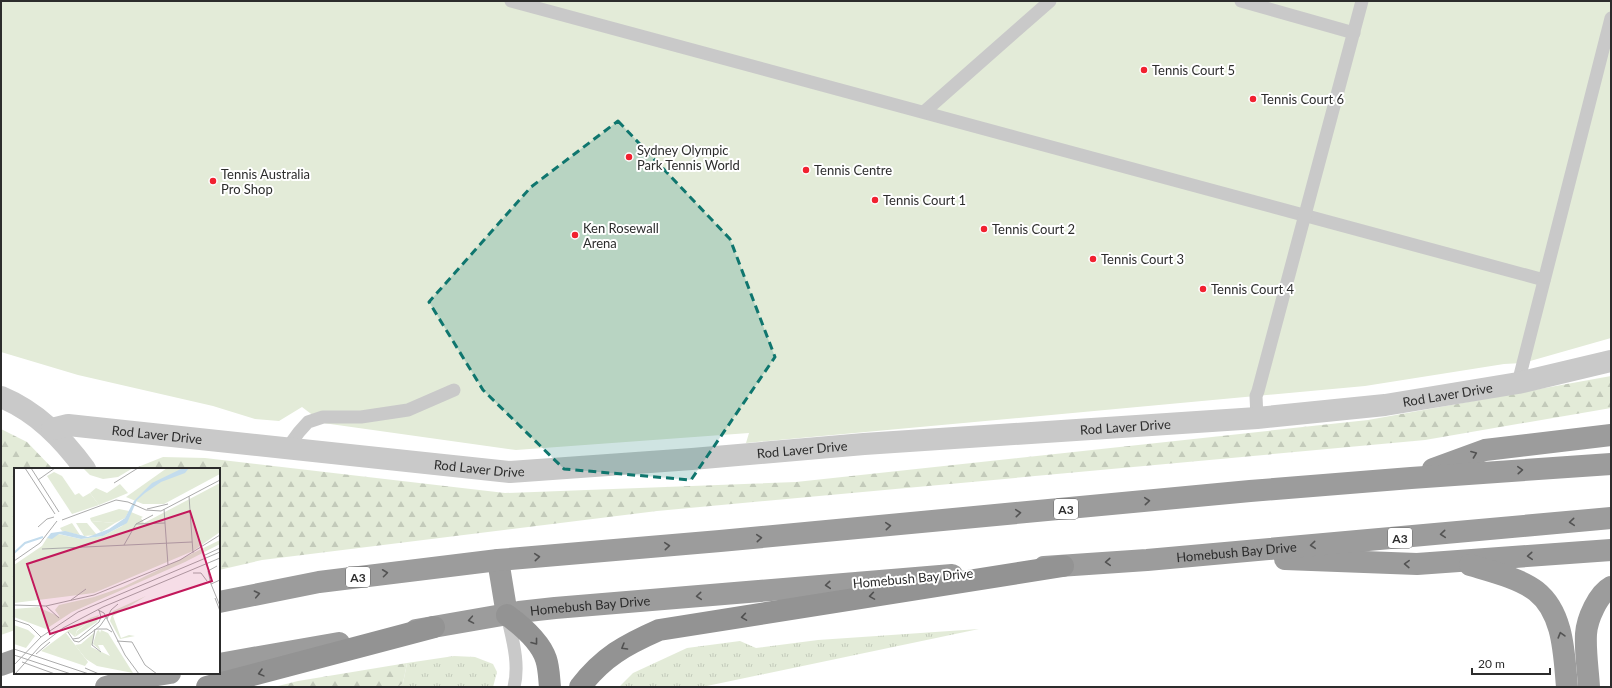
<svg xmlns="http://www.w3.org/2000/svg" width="1612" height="688" font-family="Lato,sans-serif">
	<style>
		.grass { fill: url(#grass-tufts) }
		.forest { fill: url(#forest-firs) }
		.pitch { fill: #e3ebd8 }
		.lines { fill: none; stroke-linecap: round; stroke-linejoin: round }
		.service { stroke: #c9c9c9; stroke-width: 13 }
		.minor { stroke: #c9c9c9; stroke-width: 22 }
		.trunk { stroke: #9c9c9c; stroke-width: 22 }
		.motorway { stroke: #939393; stroke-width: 22 }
		.oneway { stroke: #535353 }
		.oneway2 { stroke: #505050 }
		.marked { fill: #0f766e; fill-opacity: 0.2; stroke: #0f766e; stroke-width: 3; stroke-dasharray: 8 5; stroke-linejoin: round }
		.poi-dot { fill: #f12130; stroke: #fff; stroke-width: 1.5 }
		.labels { text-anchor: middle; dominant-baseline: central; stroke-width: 4; stroke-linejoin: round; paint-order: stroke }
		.shield { fill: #fff; stroke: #6b6b6b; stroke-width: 1 }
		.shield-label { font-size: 12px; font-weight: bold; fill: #2c2c2c }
		.poi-label { font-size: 13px; fill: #2c2c2c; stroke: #fff; text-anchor: start }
		.street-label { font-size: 13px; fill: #2c2c2c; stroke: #fff }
		.inset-river { fill: none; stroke: #c3dced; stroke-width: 2 }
		.inset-road { fill: none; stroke: #ababab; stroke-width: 1 }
		.view { fill: #c2185b; fill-opacity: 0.15; stroke: #c2185b; stroke-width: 2 }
		.inset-edge { fill: none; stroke: #2c2c2c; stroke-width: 2 }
	</style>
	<defs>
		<pattern id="grass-tufts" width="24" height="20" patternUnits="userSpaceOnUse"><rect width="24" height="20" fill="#e3ebd8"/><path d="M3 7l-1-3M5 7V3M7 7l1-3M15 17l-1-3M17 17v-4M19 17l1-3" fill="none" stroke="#c3caba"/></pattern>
		<pattern id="forest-firs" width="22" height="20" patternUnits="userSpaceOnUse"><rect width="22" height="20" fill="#e3ebd8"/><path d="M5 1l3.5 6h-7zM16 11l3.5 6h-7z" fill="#c3caba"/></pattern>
	</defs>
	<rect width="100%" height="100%" fill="#fff"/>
	<g class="grass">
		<path d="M979,629l-277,58h-83l14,-14 54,-25 53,-7 16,7 62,-8z"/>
		<path d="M454,656l21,1 18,7 4,8 -4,15h-95l5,-4 4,-20z"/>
	</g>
	<g class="forest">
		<path d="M1611,376v32l-186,32 -768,71 -395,49 -43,10v-101h-86l30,-12 42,1 300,35 291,-11 572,-62z"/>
		<path d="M1,429l26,13 26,27h-38v161l-14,5z"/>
		<path d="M407,663l-4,20 -5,4h-124l24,-6z"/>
	</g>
	<path class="pitch" d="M1,1h1610v337l-88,25 -19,1 -139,22 -619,57 3,-10 -233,17 -193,-27 -21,-16 -23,14 -24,-2 -42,-13 -135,-31 -77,-23z"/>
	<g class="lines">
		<g class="service">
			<path d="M511,1l1033,279"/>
			<path d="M1241,1l113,32"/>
			<path d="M924,112l126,-111"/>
			<path d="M1518,383l93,-365"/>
			<path d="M1257,418l-1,-22 2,-5 104,-390"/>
			<path d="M288,447l11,-15 9,-10 15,-5h38l47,-7 46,-20"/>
			<path d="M507,615c5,23 13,48 7,72"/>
		</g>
		<g class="minor">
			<path d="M1,397c36,15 61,41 84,72"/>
			<path id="s1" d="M52,429l16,-4 442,47 182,-13 172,-15 393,-26 128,-13 133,-22 93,-22"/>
		</g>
		<g class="trunk">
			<path d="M1433,469l52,-19 126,-15"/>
			<path d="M1285,559l132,5 194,-14"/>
			<path d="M498,560l9,55"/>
			<path d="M1470,565c20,6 49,13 66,26 28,22 28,64 31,96"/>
			<path id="s2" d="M1044,567l103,-7 464,-42"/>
			<path d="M219,602l100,-20 179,-22 222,-19 530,-50 161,-13 200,-14"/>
			<path id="s3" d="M416,630l103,-18 36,-4 397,-33"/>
			<path d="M219,664l120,-21"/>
			<path d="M1,665l14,-5"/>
			<path d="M106,687l27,-8 37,-6"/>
			<path d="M1589,687c-1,-17 -4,-36 -3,-53 1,-15 12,-40 25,-47"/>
		</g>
		<g class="motorway">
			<path d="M507,615c15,11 33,26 39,44 3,9 3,19 4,28"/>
			<path d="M207,687l227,-60"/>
			<path d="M580,687c23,-30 45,-42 79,-57l404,-64"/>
		</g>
	</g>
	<defs><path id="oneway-chevron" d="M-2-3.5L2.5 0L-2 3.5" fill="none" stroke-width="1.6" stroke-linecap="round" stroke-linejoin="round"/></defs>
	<g class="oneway">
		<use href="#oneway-chevron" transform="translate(1474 454) rotate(-21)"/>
		<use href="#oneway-chevron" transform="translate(1520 470) rotate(-4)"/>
		<use href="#oneway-chevron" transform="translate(1147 501) rotate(-5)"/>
		<use href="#oneway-chevron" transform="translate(1018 513) rotate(-5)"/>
		<use href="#oneway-chevron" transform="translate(1572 522) rotate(175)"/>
		<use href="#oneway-chevron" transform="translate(888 526) rotate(-5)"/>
		<use href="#oneway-chevron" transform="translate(1443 534) rotate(175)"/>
		<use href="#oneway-chevron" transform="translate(759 538) rotate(-5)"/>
		<use href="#oneway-chevron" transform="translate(1313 545) rotate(175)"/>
		<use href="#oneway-chevron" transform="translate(667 546) rotate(-5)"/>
		<use href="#oneway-chevron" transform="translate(1530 556) rotate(176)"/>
		<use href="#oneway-chevron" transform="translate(537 557) rotate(-5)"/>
		<use href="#oneway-chevron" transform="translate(1108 562) rotate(176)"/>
		<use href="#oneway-chevron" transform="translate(1407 564) rotate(-178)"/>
		<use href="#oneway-chevron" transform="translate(385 573) rotate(-7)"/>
		<use href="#oneway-chevron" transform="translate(828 585) rotate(175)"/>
		<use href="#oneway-chevron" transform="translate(257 594) rotate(-12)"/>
		<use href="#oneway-chevron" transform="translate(699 596) rotate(175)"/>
		<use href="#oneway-chevron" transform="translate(471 620) rotate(170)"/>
		<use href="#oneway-chevron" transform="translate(1561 635) rotate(-106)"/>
	</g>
	<g class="oneway2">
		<use href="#oneway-chevron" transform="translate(872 596) rotate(171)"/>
		<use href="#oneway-chevron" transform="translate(744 617) rotate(171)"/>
		<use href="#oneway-chevron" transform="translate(535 642) rotate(52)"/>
		<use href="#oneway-chevron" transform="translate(624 647) rotate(150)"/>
		<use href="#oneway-chevron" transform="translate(261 673) rotate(165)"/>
	</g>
	<path class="marked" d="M618,121l112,118 45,118 -84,123 -127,-11 -81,-79 -54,-88 102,-115z"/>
	<g class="poi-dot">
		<circle cx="1144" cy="70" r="4"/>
		<circle cx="1253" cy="99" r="4"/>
		<circle cx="629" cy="157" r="4"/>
		<circle cx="806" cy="170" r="4"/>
		<circle cx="213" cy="181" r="4"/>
		<circle cx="875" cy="200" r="4"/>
		<circle cx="984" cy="229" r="4"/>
		<circle cx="575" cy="235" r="4"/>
		<circle cx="1093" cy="259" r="4"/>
		<circle cx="1203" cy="289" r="4"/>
	</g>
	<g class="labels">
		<g class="shield">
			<rect x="1054" y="499" width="24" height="20" rx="3"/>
			<rect x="1388" y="528" width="24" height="20" rx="3"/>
			<rect x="346" y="567" width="24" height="20" rx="3"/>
		</g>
		<g class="shield-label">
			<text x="1066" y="509">A3</text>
			<text x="1400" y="538">A3</text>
			<text x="358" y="577">A3</text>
		</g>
		<g class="poi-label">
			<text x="1152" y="70">Tennis Court 5</text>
			<text x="1261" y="99">Tennis Court 6</text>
			<text x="637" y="150">Sydney Olympic<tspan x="637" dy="15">Park Tennis World</tspan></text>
			<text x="814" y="170">Tennis Centre</text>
			<text x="221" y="174">Tennis Australia<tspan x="221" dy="15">Pro Shop</tspan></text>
			<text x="883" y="200">Tennis Court 1</text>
			<text x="583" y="228">Ken Rosewall<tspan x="583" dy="15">Arena</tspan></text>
			<text x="992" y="229">Tennis Court 2</text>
			<text x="1101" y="259">Tennis Court 3</text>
			<text x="1211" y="289">Tennis Court 4</text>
		</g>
		<g class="street-label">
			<text stroke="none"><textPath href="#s1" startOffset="1402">Rod Laver Drive</textPath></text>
			<text stroke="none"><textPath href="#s1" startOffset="1078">Rod Laver Drive</textPath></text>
			<text stroke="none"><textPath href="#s1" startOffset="106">Rod Laver Drive</textPath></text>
			<text stroke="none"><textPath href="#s1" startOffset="754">Rod Laver Drive</textPath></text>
			<text stroke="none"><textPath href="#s1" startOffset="430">Rod Laver Drive</textPath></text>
			<text stroke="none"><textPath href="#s2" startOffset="193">Homebush Bay Drive</textPath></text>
			<text transform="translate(913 578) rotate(-5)">Homebush Bay Drive</text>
			<text stroke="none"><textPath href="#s3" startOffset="176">Homebush Bay Drive</textPath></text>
		</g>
	</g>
	<g transform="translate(14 468)">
		<rect width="206" height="206" fill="#fff"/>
		<path d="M40,4l8,4 13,19 4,-2 4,4 7,-4 9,12 -27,9 -25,-38zM105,41l10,2 -4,7 -10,5 -24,-2 -1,-3zM58,55l8,12 -18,-4 -2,-3zM132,128l-33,20 8,22 8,-3 6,1 -15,3 -10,-18 3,-10zM85,147l-2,7 -22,15 2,-6 11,-8 2,-5zM85,162l1,3 1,-3 7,3 25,40 -36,-7 -11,-7 -11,-14 6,-1 14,-12 -4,15 19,9 -7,-11h-5l3,6 -8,-7 4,-13z" fill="#e3ebd8"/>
		<path d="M153,0h53v6l-56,30h-21l-17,-7zM106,16l8,9 -29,12 -9,-12 6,-5 11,5zM77,53l24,2 -14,9zM62,55h11l10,12 -13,1zM206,72v4l-35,18 -113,50 -26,17 -32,-12v-8l24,-2 22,10 -5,-7 4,-5 35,-8 29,-10zM76,150l-2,5 -11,7 -2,7 -6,-5 -3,1 22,29 -3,4 -44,-15 28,-21zM0,157l14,5 7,6 -9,12 -12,-4z" fill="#e3ebd8"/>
		<path d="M69,0h50l-15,9 -15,2 -13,-4zM206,15v49l-27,19 -99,42 -80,10v-38l28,-19 5,-8 11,-4 23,5 22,-3 19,-10 9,-14 12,5 -2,1 3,5z" fill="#e3ebd8"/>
		<path d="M169,0h6l-4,5 -24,9 -16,11 -8,7 -10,23 -24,13 -22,3 -22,-5 -7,5 -5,-1 4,-5 14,-2 23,6 21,-8 16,-11 9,-17 18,-18z" fill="#c3dced"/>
		<path class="inset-river" d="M0,85l11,-10 18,-6"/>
		<path class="inset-road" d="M11,0l30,46M17,0l28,44M24,12l17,-12M100,15l24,-15M175,28l4,57M133,41l21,-5M150,41l4,56M48,52l54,-20 12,2 18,8 15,1 59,-31M122,56l17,-9M24,59l9,-8 7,-2M110,77l12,-21 29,-1M28,81l150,-7M191,87l15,-7M0,93l26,-18 17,-22M179,105h8l6,8M206,112l-9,4 9,22M197,116l-3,-13 9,-5M201,130l5,13M57,132l15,-11M0,137l32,1 48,-11 86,-35 40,-25M32,138l13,12M84,142l6,3 21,42 14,19M93,151l4,-9 7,-6M0,152l15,5 12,12M81,161l-3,16 9,7M82,161h11l5,3M54,164l6,9 5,1 21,-16 7,-10M59,171l6,-1 20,-16 2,-5 -2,-7M103,173l15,1 13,23 12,9M0,181l75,25M22,186l14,-12M0,187l57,19M8,194l33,12M0,197l27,-28 37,-25 142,-60M71,200l14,6M1,206l26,-29 22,-17 40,-21 117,-49"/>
		<path class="view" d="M176,43l22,70 -162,53 -23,-70z"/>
		<rect width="206" height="206" class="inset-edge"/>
	</g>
	<rect width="1612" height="688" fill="none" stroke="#2c2c2c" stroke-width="4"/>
	<path d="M1472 668v6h78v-6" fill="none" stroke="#2c2c2c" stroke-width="2"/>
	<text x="1478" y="668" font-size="12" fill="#2c2c2c" stroke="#ffffff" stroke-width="3" paint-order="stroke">20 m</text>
</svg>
